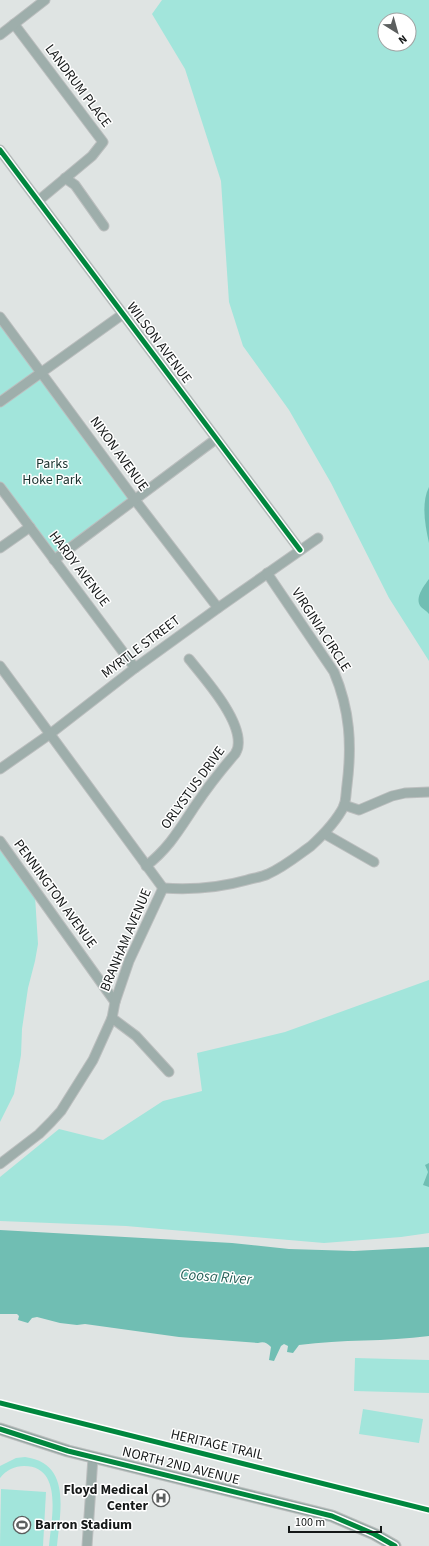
<svg xmlns="http://www.w3.org/2000/svg" width="429" height="1546" font-family="'Source Sans 3',sans-serif">
	<style>
		.green { fill: #a2e5db; fill-rule: evenodd }
		.water { fill: #70beb3 }
		.lines { fill: none; stroke-linecap: round; stroke-linejoin: round }
		.minor-casing { stroke: #bbbebe; stroke-width: 11 }
		.major-casing { stroke: #bbbebe; stroke-width: 13 }
		.minor { stroke: #9eaeab; stroke-width: 9 }
		.major { stroke: #94a6a2; stroke-width: 11 }
		.cycleway-casing { stroke: #fff; stroke-width: 8 }
		.cycleway { stroke: #00873e; stroke-width: 5 }
		.labels { text-anchor: middle; dominant-baseline: central; stroke-width: 3; stroke-linejoin: round; paint-order: stroke }
		.street-label { font-size: 14px; fill: #151818; stroke: #fff }
		.park-label { font-size: 14px; fill: #1b332f; stroke: #fff }
		.poi-label { font-size: 14px; font-weight: bold; fill: #151818; stroke: #fff; text-anchor: end }
		.water-label { font-size: 15px; font-style: italic; fill: #276259; stroke: #fff }
	</style>
	<rect width="100%" height="100%" fill="#dfe4e3"/>
	<g class="green">
		<path d="M162,0h267v661l-40,-63 -58,-115 -42,-73 -46,-64 -14,-44 -8,-121 -36,-112 -33,-55zM385,20h24v24h-24z"/>
		<path d="M0,317l135,183 -81,60 -54,-72z"/>
		<path d="M0,850l35,46 3,48 -3,17 -7,27 -6,41 -1,26 -7,39 -14,28z"/>
		<path d="M429,980v253l-28,4 -77,6 -198,-17 -126,-5v-44l59,-48 44,11 60,-39 39,-10 -5,-38 88,-21z"/>
		<path d="M355,1358l74,2v33l-75,-2z"/>
		<path d="M363,1409l60,10 -4,24 -60,-9z"/>
		<path d="M25,1457c47,6 35,55 32,89h-8c2,-25 15,-80 -25,-80 -9,0 -18,4 -24,12v-12l16,-8z"/>
		<path d="M1,1489l45,3 -3,54h-43z"/>
	</g>
	<g class="water">
		<path d="M429,487v56c-4,-18 -8,-40 0,-56z"/>
		<path d="M429,579v35c-2,-3 -6,-5 -8,-7 -7,-9 3,-21 8,-28z"/>
		<path d="M429,1163v24l-6,-2 5,-13 -3,-7z"/>
		<path d="M0,1230l232,13 57,6 65,2 75,-4v89c-43,6 -87,3 -130,9l-6,8 -6,-1 1,-6 -4,-2 -3,2 -7,15 -5,-1 2,-13c-4,-4 -7,-6 -13,-4l-79,-6 -94,-13 -8,1 -17,-2 -23,-6 -5,1 -4,5 -10,-3 1,-4 -2,-2h-17z"/>
	</g>
	<g class="lines">
		<defs>
			<g id="minor">
				<path d="M14,24l89,118 -11,14 -54,45"/>
				<path d="M0,35l45,-35"/>
				<path d="M0,150l300,400"/>
				<path d="M65,178l10,7 29,41"/>
				<path d="M0,317l135,183 83,108"/>
				<path d="M0,402l123,-88"/>
				<path d="M0,487l135,181"/>
				<path d="M0,548l30,-21"/>
				<path d="M54,560l162,-121"/>
				<path d="M0,666l163,222"/>
				<path d="M0,769l50,-35 85,-66 83,-60 100,-70"/>
				<path d="M344,805l15,5 33,-14 13,-3 24,-1"/>
				<path d="M325,834l49,28"/>
				<path d="M0,841l115,161"/>
				<path d="M146,866c23,-18 33,-36 49,-60 12,-18 26,-36 40,-52 1,-2 3,-5 3,-8 4,-26 -33,-67 -49,-87"/>
				<path d="M163,888c30,2 56,0 84,-8 7,-2 15,-3 21,-6 16,-7 29,-18 43,-28 12,-11 25,-24 33,-40 2,-5 2,-14 3,-21 5,-40 3,-75 -13,-113l-67,-99"/>
				<path d="M112,1018l24,18 33,36"/>
				<path d="M0,1164l39,-30 12,-12 10,-11 32,-51 19,-42 3,-16 14,-41 34,-73"/>
				<path d="M87,1546l6,-89"/>
			</g>
			<path id="major" d="M0,1429l68,22 264,65 42,18 21,12"/>
		</defs>
		<use href="#minor" class="minor-casing"/>
		<use href="#major" class="major-casing"/>
		<use href="#minor" class="minor"/>
		<use href="#major" class="major"/>
		<defs>
			<g id="cycleway">
				<path d="M0,150l300,400"/>
				<path d="M0,1403l429,107"/>
				<path d="M0,1429l68,22 264,65 42,18 21,12"/>
			</g>
		</defs>
		<use href="#cycleway" class="cycleway-casing"/>
		<use href="#cycleway" class="cycleway"/>
	</g>
	<defs>
		<symbol id="hospital-ring" viewBox="-11 -11 22 22"><circle r="9.5" fill="#fff" stroke="#5c5f5f" stroke-width="1.5"/><path d="M-5-5h3v3.5h4V-5h3V5h-3V1.5h-4V5h-3Z" fill="#5c5f5f"/></symbol>
		<symbol id="stadium-ring" viewBox="-11 -11 22 22"><circle r="9.5" fill="#fff" stroke="#5c5f5f" stroke-width="1.5"/><path d="M0-5a6.5 5 0 1 0 0 10a6.5 5 0 1 0 0-10ZM-3.5-1.8h7v3.6h-7Z" fill="#5c5f5f"/></symbol>
	</defs>
	<g fill-rule="evenodd">
		<use href="#hospital-ring" x="151" y="1488" width="20" height="20"/>
		<use href="#stadium-ring" x="12" y="1515" width="20" height="20"/>
	</g>
	<g class="labels">
		<g class="street-label">
			<text transform="translate(78 86) rotate(53)">LANDRUM PLACE</text>
			<text transform="translate(159 343) rotate(53)">WILSON AVENUE</text>
			<text transform="translate(119 454) rotate(54)">NIXON AVENUE</text>
			<text transform="translate(79 569) rotate(53)">HARDY AVENUE</text>
			<text transform="translate(321 630) rotate(57)">VIRGINIA CIRCLE</text>
			<text transform="translate(141 647) rotate(-37)">MYRTLE STREET</text>
			<text transform="translate(193 788) rotate(-54)">ORLYSTUS DRIVE</text>
			<text transform="translate(55 894) rotate(54)">PENNINGTON AVENUE</text>
			<text transform="translate(126 940) rotate(-67)">BRANHAM AVENUE</text>
			<text transform="translate(217 1445) rotate(13)">HERITAGE TRAIL</text>
			<text transform="translate(181 1466) rotate(14)">NORTH 2ND AVENUE</text>
		</g>
		<g class="park-label">
			<text x="52" y="464">Parks<tspan x="52" dy="16">Hoke Park</tspan></text>
		</g>
		<g class="poi-label">
			<text x="148" y="1490">Floyd Medical<tspan x="148" dy="16">Center</tspan></text>
			<text x="35" y="1525" text-anchor="start">Barron Stadium</text>
		</g>
		<g class="water-label">
			<text transform="translate(216 1277) rotate(4)">Coosa River</text>
		</g>
	</g>
	<g transform="translate(397 32) rotate(143)"><circle r="19" fill="#ffffff" stroke="#a1a3a3"/>
	<path d="M0-3L7 15L0 10L-7 15Z" fill="#5c5f5f"/>
	<text y="-6" font-size="11" font-weight="bold" text-anchor="middle" fill="#151818">N</text>
	</g>
	<path d="M289 1526v6h92v-6" fill="none" stroke="#151818" stroke-width="2"/>
	<text x="295" y="1526" font-size="12" fill="#151818" stroke="#ffffff" stroke-width="3" paint-order="stroke">100 m</text>
</svg>
